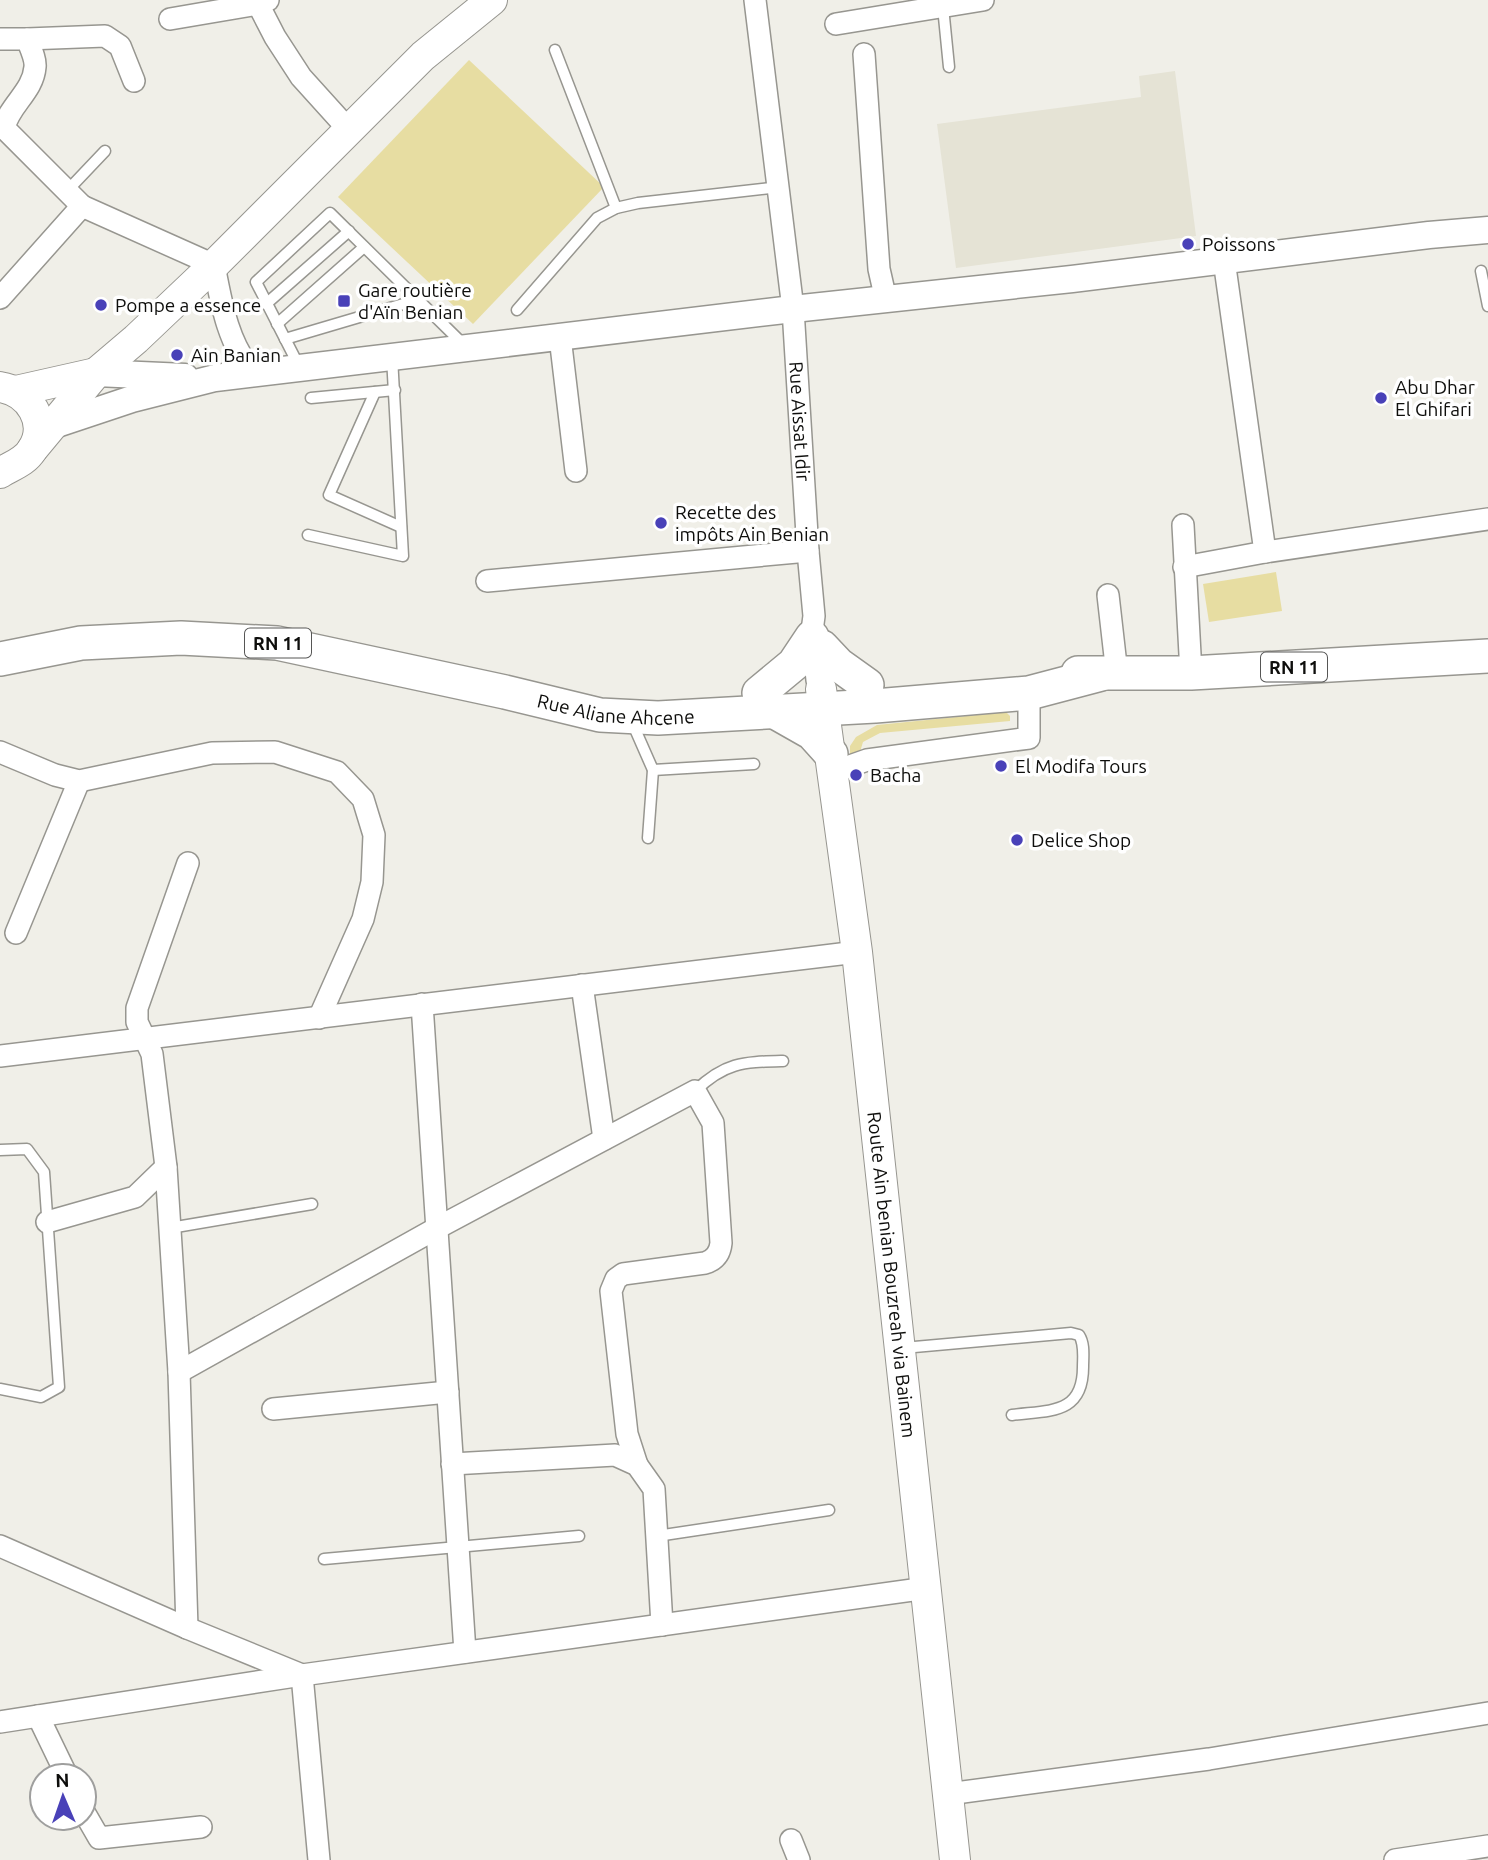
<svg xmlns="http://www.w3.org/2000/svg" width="1488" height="1860" font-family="Ubuntu,sans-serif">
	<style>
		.built { fill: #e5e3d5 }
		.green { fill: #e7dda2 }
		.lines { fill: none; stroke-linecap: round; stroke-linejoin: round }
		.service-casing { stroke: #979690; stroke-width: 13 }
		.minor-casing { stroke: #979690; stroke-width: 24 }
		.tertiary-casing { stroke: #979690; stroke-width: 29 }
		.secondary-casing { stroke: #979690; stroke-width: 32 }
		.primary-casing { stroke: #979690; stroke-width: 36 }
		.service { stroke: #fff; stroke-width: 10 }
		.minor { stroke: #fff; stroke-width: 21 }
		.tertiary { stroke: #fff; stroke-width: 26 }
		.secondary { stroke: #fff; stroke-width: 30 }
		.primary { stroke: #fff; stroke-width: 33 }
		.poi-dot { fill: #4941b8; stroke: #fff; stroke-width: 2.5 }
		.labels { text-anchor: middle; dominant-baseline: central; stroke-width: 7; stroke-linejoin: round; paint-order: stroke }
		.shield { fill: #fff; stroke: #565655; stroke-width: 2 }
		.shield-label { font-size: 18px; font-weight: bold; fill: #0e0e0c }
		.poi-label { font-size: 19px; fill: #0e0e0c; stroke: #fff; text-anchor: start }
		.street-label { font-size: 19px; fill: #0e0e0c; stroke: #fff }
	</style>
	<rect width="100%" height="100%" fill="#f0efe8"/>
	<path class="built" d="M1175,71l21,165 -240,32 -19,-144 204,-27 -2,-21z"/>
	<g class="green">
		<path d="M469,60l135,127 -131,137 -135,-127z"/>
		<path d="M1276,572l6,39 -73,11 -6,-38z"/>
		<path d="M1006,712l4,4v5l-130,12 -17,9 -3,10 -10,7v-13l6,-9 21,-12z"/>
	</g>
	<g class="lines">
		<defs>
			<g id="service">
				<path d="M943,7l6,60"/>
				<path d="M555,50l61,158"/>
				<path d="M67,191l38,-40"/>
				<path d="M1481,271l7,35"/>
				<path d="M266,304l83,-73"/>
				<path d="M517,310l80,-92 19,-10 22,-5 141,-16"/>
				<path d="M277,324l87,-77"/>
				<path d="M285,339l132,-39"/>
				<path d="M300,368l-44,-86 74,-69 134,132"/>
				<path d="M375,392l-46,103 72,32"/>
				<path d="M311,398l84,-8"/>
				<path d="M308,535l95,21 -11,-199"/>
				<path d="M631,720l22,50 -5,68"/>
				<path d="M653,770l101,-6"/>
				<path d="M695,1091c30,-29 48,-29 88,-30"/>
				<path d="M0,1150l27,-1 17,23 15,215 -18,10 -41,-8"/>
				<path d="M170,1228l142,-24"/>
				<path d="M903,1348l168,-15 8,2c6,9 4,22 4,32 0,48 -34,43 -71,48"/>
				<path d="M657,1536l172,-26"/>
				<path d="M324,1559l255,-23"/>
			</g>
			<g id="minor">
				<path id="s1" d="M755,0l38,309 15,242 6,65 -2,15 5,49 4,9"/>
				<path d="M258,4l17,33 26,40 47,52"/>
				<path d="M170,19l88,-15 10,-4"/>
				<path d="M836,24l147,-24"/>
				<path d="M0,39h27c3,8 9,20 8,28 -2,25 -26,38 -31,61l78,78 -82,92"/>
				<path d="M27,39l78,-3 15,10 14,35"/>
				<path d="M864,54l15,215 7,31"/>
				<path d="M82,206l132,59c7,37 14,80 40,108"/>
				<path d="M560,337l16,134"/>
				<path d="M1183,525l8,148"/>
				<path d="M1265,552l223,-33"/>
				<path d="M1184,567l81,-15 -41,-292"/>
				<path d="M487,581l321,-30"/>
				<path d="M1108,595l9,79"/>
				<path d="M0,752l55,23 24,6 133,-28 63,-1 62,20 26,27 11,36 -2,47 -9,37 -44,99"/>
				<path d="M833,772l34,-12 162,-22v-45"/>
				<path d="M16,933l63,-152"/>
				<path d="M582,985l22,154"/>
				<path d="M422,1004l43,648"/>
				<path d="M0,1056l857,-104"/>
				<path d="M47,1222l88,-25 31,-30"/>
				<path d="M179,1372l258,-144 258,-137 18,32 8,120c-1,10 -6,17 -16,20l-82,11 -7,5 -5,12 16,143 10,31"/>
				<path d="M273,1409l175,-17"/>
				<path d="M452,1464l163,-9 22,10 17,24 8,136"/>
				<path d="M0,1546l187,82 115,47 17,185"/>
				<path d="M187,1628l-8,-256 -13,-205 -14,-113 -15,-32v-14l51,-145"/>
				<path d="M38,1716l29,60"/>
				<path d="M0,1722l302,-47 625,-87"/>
				<path d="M948,1794l261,-35 279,-46"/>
				<path d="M84,1812l15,26 102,-11"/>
				<path d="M791,1840l8,20"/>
				<path d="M1395,1860l93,-14"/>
			</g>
			<g id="tertiary">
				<path d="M96,373l89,4"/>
				<path d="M54,425l78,-26 83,-21 578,-69 279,-30 357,-44 59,-5"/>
			</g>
			<g id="secondary">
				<path d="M0,387c29,4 50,36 32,63 -7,12 -21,16 -32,23"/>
				<path d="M16,391l80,-18"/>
				<path d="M32,450l64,-77 40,-34 78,-74 209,-209 69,-56"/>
				<path id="s2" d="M821,689l36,263 98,908"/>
			</g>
			<g id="primary">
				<path d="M822,647l17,18 28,20"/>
				<path id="s3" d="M0,659l81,-16 100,-5 96,5 228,49 95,23 58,3 217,-12 154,-13 72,-19"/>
				<path d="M1078,673h113l297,-17"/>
				<path d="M759,693l35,-29 18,-27"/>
				<path d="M775,712l37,21 19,21"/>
			</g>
		</defs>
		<use href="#service" class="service-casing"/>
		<use href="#minor" class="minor-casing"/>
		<use href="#tertiary" class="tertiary-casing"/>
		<use href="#secondary" class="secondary-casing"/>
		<use href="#primary" class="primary-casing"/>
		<use href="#service" class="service"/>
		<use href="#minor" class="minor"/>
		<use href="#tertiary" class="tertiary"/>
		<use href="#secondary" class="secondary"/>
		<use href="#primary" class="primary"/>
	</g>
	<g class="poi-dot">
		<circle cx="1188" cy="244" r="7"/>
		<rect x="337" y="294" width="14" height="14" rx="3.5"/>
		<circle cx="101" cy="305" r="7"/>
		<circle cx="177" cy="355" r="7"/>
		<circle cx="1381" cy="398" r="7"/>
		<circle cx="661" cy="523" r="7"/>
		<circle cx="1001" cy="766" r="7"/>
		<circle cx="856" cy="775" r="7"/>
		<circle cx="1017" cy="840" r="7"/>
	</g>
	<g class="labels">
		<g class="shield">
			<rect x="245" y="628.5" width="66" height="29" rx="5"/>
			<rect x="1261" y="652.5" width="66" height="29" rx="5"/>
		</g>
		<g class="shield-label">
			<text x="278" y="643">RN 11</text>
			<text x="1294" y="667">RN 11</text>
		</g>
		<g class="poi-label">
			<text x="1202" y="244">Poissons</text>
			<text x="358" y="290">Gare routière<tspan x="358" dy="22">d'Aïn Benian</tspan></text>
			<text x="115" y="305">Pompe a essence</text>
			<text x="191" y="355">Ain Banian</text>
			<text x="1395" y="387">Abu Dhar<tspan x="1395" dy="22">El Ghifari</tspan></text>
			<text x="675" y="512">Recette des<tspan x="675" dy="22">impôts Ain Benian</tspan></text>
			<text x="1015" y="766">El Modifa Tours</text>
			<text x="870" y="775">Bacha</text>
			<text x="1031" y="840">Delice Shop</text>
		</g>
		<g class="street-label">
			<text stroke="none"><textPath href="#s1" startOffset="424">Rue Aissat Idir</textPath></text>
			<text stroke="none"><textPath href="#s3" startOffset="625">Rue Aliane Ahcene</textPath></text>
			<text stroke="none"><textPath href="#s2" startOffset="590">Route Ain benian Bouzreah via Bainem</textPath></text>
		</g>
	</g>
	<g transform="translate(63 1797) rotate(358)"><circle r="33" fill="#ffffff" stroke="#9f9f9e" stroke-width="2"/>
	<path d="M0-5L12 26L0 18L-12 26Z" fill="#4941b8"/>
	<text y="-10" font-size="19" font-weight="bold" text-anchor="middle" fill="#0e0e0c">N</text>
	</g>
</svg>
